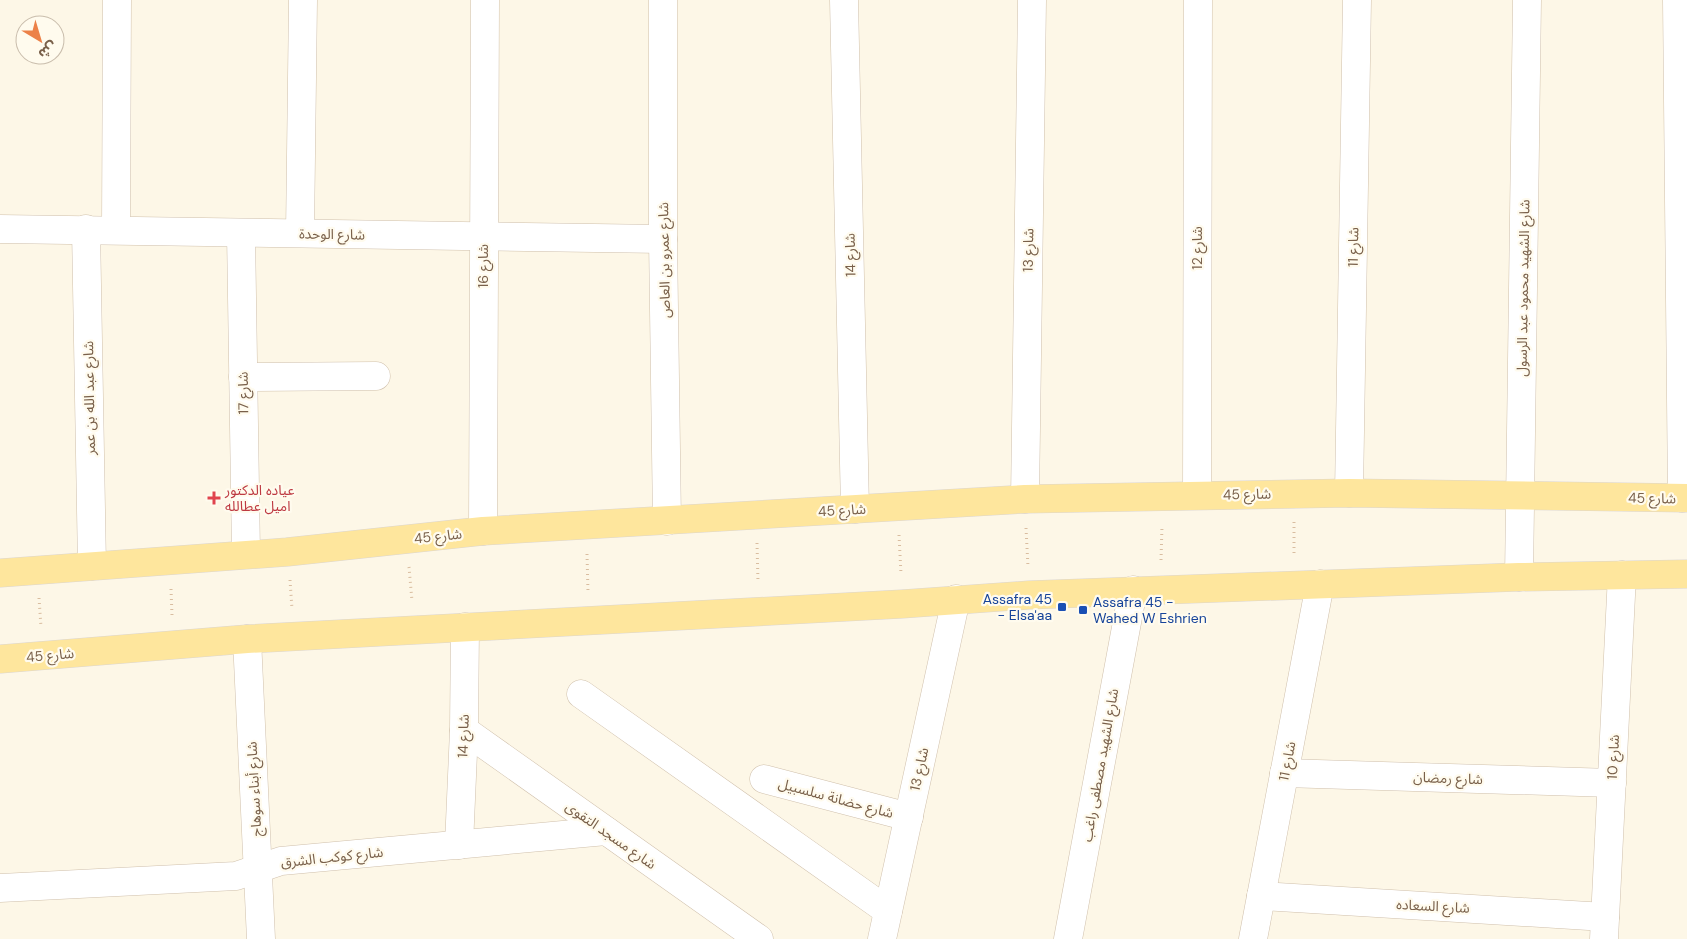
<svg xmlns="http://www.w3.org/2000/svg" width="1687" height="939" font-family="'DM Sans','Noto Sans Arabic',sans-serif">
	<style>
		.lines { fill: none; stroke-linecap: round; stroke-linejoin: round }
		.street-casing { stroke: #d0c0ac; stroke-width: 29 }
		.primary-casing { stroke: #dcd6d0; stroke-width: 29 }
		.path { stroke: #d9bda0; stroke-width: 3; stroke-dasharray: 1 4; stroke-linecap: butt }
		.street { stroke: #fff; stroke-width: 28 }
		.primary { stroke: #fee69d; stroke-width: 28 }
		.health-dot { fill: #e0444e; stroke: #fffbee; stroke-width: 2 }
		.transit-dot { fill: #1a4fb4; stroke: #fffbee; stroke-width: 2 }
		.labels { text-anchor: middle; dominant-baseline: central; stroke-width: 4.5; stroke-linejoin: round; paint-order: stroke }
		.street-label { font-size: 14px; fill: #79604a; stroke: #fffbee }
		.health-label { font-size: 14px; fill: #be3a42; stroke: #fffbee; text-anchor: start }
		.transit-label { font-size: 14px; fill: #164399; stroke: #fffbee; text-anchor: end }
	</style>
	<rect width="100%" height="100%" fill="#fdf7e7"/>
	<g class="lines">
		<defs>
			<g id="street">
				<path d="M663,0v239l4,282"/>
				<path d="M844,0l11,509"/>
				<path d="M1677,0l5,498"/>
				<path d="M0,229l663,10"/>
				<path d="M86,229l6,337"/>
				<path d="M116,230l1,-230"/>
				<path d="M241,233l5,321"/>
				<path d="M300,233l3,-233"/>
				<path d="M243,377l133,-1"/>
				<path d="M1349,493l8,-493"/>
				<path d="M1197,495l1,-495"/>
				<path d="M1025,499l7,-499"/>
				<path d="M483,531l2,-531"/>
				<path d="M1519,577l8,-577"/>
				<path d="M247,639l14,300"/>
				<path d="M581,694l307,217"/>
				<path d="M464,730l295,209"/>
				<path d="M1284,773l328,10"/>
				<path d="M764,779l145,38"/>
				<path d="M459,845l5,-115 1,-103"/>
				<path d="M0,888l236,-12 45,-15 325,-30"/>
				<path d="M1261,896l344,21"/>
				<path d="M882,939l74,-340"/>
				<path d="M1068,939l65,-349"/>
				<path d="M1253,939l67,-355"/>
				<path d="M1604,939l18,-364"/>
			</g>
			<g id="primary">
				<path d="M0,573l287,-21 196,-21 542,-32 324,-6 338,5"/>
				<path d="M0,659l247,-20 655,-35 127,-9 490,-18 168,-3"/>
			</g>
		</defs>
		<use href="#street" class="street-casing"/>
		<use href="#primary" class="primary-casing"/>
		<g class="path">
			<path d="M1294,522v34"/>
			<path d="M1026,528l2,39"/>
			<path d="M899,535l2,39"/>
			<path d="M757,543l1,39"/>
			<path d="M587,554l1,38"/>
			<path d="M1161,560l1,-34"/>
			<path d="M409,567l3,34"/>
			<path d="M290,580l2,29"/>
			<path d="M171,589l1,26"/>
			<path d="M39,598l2,29"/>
		</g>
		<use href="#street" class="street"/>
		<use href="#primary" class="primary"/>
	</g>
	<path class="health-dot" d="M211.5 490.5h5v5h5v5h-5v5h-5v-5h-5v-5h5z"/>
	<g class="transit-dot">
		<rect x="1057" y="602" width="10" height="10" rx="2.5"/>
		<rect x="1078" y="605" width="10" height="10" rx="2.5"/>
	</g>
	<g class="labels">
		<g class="street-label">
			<text transform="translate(332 234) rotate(1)">شارع الوحدة</text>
			<text transform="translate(1353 247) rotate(-89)">شارع 11</text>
			<text transform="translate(1197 248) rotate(-90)">شارع 12</text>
			<text transform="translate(1028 250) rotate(-89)">شارع 13</text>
			<text transform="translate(850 255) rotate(-91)">شارع 14</text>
			<text transform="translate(664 260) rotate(-91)">شارع عمرو بن العاص</text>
			<text transform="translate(483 266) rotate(-90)">شارع 16</text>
			<text transform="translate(1523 288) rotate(-89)">شارع الشهيد محمود عبد الرسول</text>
			<text transform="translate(243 393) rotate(-91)">شارع 17</text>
			<text transform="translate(89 398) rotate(-91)">شارع عبد الله بن عمر</text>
			<text transform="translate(1247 494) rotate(-1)">شارع 45</text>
			<text transform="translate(1652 498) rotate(1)">شارع 45</text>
			<text transform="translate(842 510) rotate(-3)">شارع 45</text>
			<text transform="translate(438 536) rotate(-6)">شارع 45</text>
			<text transform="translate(50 655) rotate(-5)">شارع 45</text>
			<text transform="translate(463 736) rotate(-88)">شارع 14</text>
			<text transform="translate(1613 757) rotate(-87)">شارع 10</text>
			<text transform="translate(1287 761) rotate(-79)">شارع 11</text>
			<text transform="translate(1100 765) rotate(-80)">شارع الشهيد مصطفى راغب</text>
			<text transform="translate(919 769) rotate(-78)">شارع 13</text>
			<text transform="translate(1448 778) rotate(2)">شارع رمضان</text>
			<text transform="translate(254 789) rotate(-93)">شارع أبناء سوهاج</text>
			<text transform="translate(836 798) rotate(15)">شارع حضانة سلسبيل</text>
			<text transform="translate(611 835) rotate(35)">شارع مسجد التقوى</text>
			<text transform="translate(332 857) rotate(-6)">شارع كوكب الشرق</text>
			<text transform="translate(1433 906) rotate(3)">شارع السعاده</text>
		</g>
		<g class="health-label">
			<text x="225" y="490">عياده الدكتور<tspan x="225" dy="16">اميل عطالله</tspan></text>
		</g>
		<g class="transit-label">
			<text x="1052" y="599">Assafra 45<tspan x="1052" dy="16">- Elsa'aa</tspan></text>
			<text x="1093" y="602" text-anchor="start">Assafra 45 -<tspan x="1093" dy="16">Wahed W Eshrien</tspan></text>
		</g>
	</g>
	<g transform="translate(40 40) rotate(142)"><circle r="24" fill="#fffbee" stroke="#c9bdac"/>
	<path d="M0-4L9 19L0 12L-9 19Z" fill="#ec8148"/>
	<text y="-8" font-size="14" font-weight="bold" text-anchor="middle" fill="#79604a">ش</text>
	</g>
</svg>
